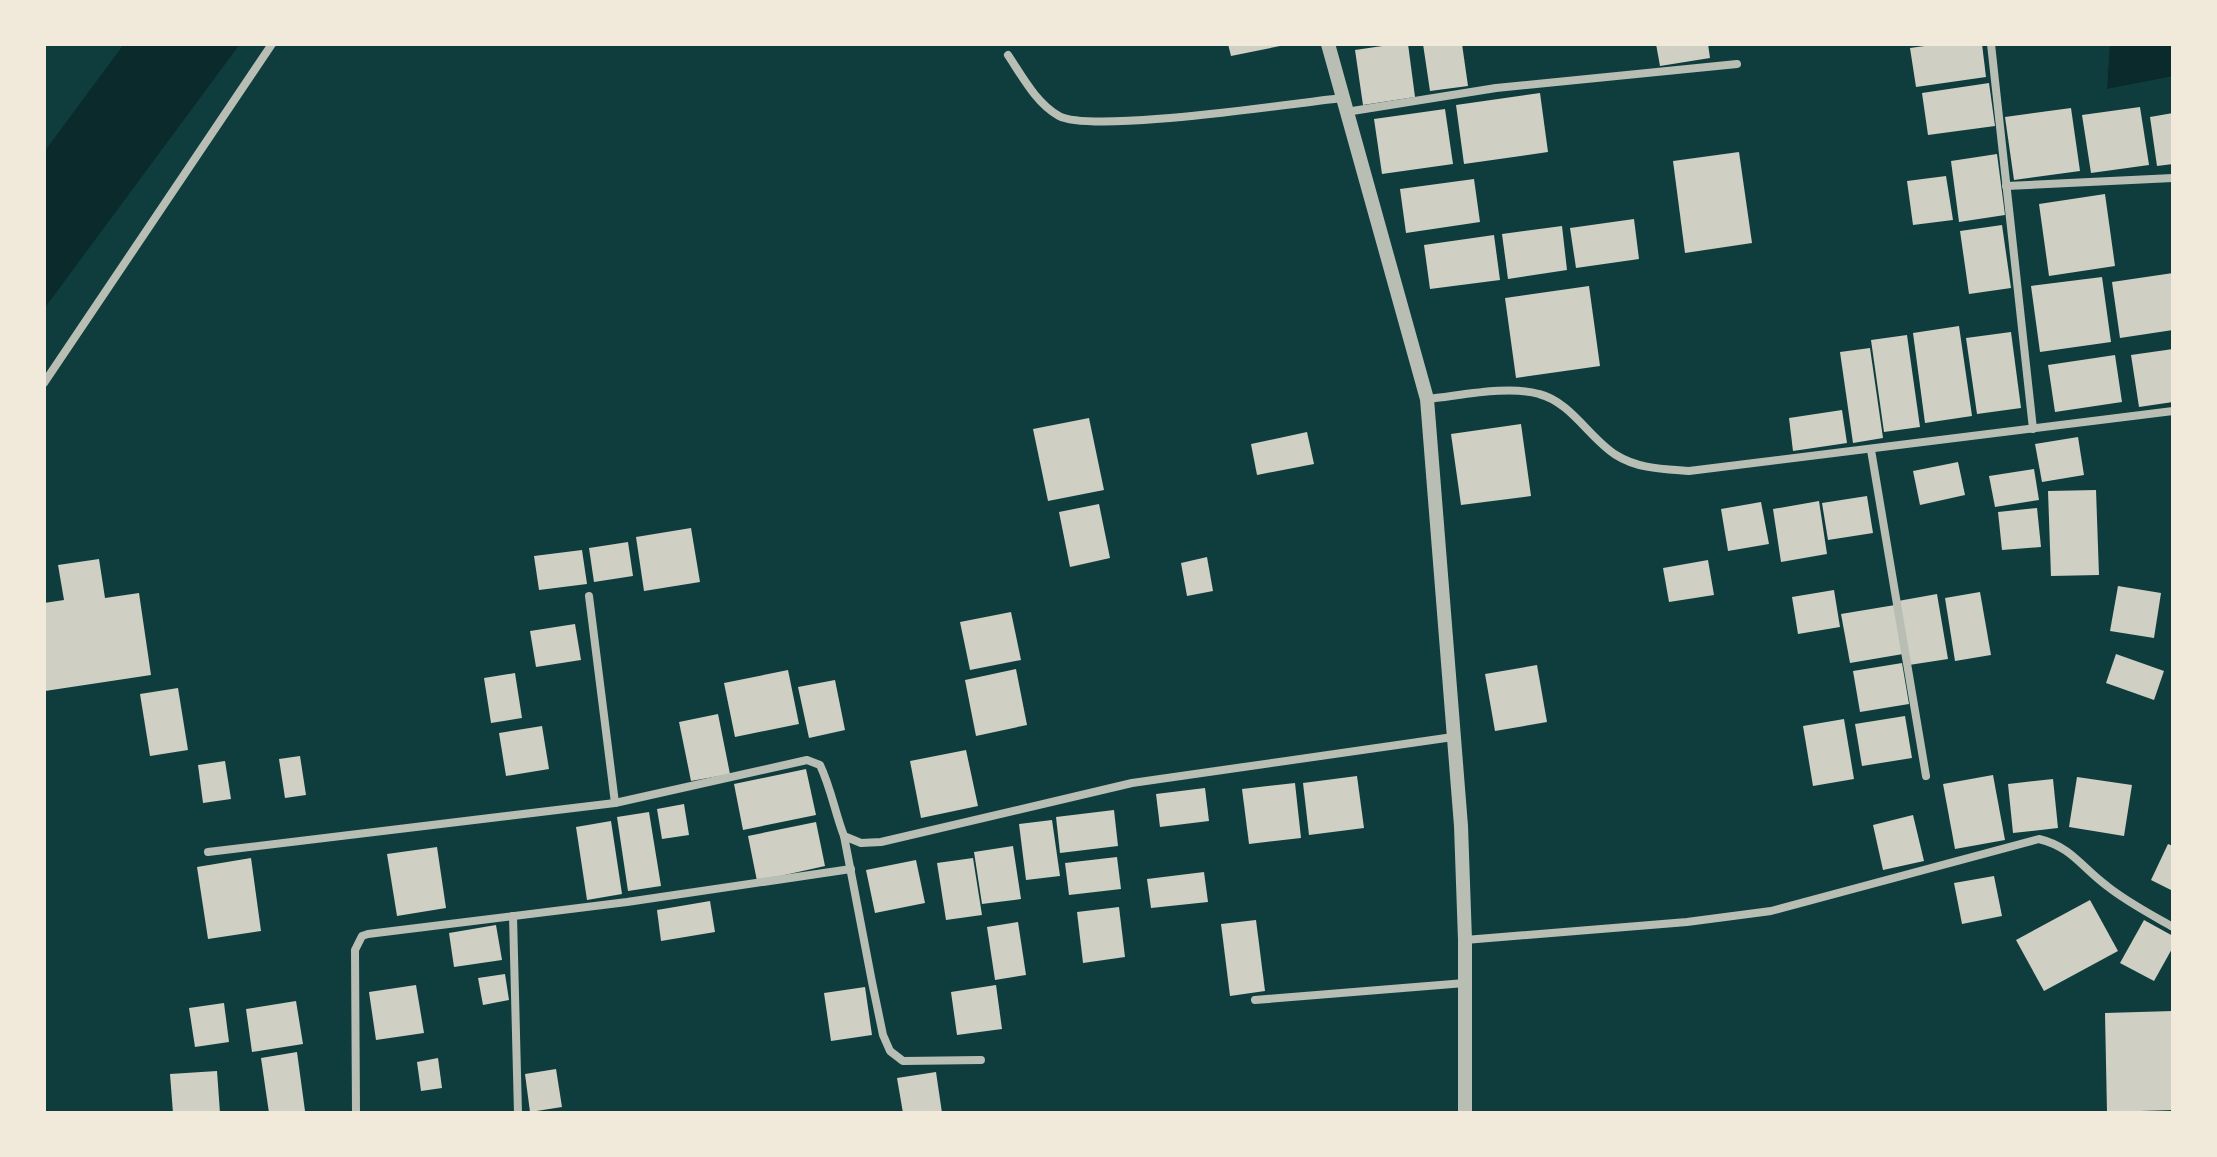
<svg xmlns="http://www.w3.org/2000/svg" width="2217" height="1157" font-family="Roboto,sans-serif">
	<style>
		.water { fill: #0a2a2b }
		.building { fill: #cfcfc3 }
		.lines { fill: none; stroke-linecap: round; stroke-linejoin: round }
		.minor { stroke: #b8beb3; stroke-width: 8 }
		.tertiary { stroke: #b8beb3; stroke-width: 14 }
	</style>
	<rect width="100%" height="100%" fill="#0f3d3e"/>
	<g class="water">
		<path d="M124,44h116l-196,265v-157z"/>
		<path d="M2110,44h63v32l-66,13z"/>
	</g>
	<g class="building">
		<path d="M1228,44h57v1l-54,11z"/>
		<path d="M1396,44h12l7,53 -52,8 -8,-55z"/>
		<path d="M1423,44h39l6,42 -38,5z"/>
		<path d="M1656,44h52l2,14 -50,8z"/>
		<path d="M1939,44h43l4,33 -70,10 -6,-39z"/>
		<path d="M1989,83l6,43 -67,9 -6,-42z"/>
		<path d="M1540,93l8,59 -84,12 -8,-59z"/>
		<path d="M2140,107l9,58 -58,8 -9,-58z"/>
		<path d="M2071,108l9,63 -66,9 -9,-63z"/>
		<path d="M1445,109l8,55 -71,10 -8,-55z"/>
		<path d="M2173,113v51l-16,2 -7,-49z"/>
		<path d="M1739,152l13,91 -67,10 -12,-92z"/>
		<path d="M1997,154l8,61 -46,7 -8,-61z"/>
		<path d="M1946,176l7,44 -40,5 -6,-44z"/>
		<path d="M1474,179l6,43 -74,11 -6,-44z"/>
		<path d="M2105,194l10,72 -66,10 -10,-72z"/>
		<path d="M1634,219l5,40 -63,9 -6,-40z"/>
		<path d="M2002,225l9,63 -42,6 -9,-63z"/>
		<path d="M1562,226l5,44 -59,9 -6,-45z"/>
		<path d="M1494,235l6,45 -70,9 -6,-44z"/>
		<path d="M2173,273v57l-53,8 -8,-56z"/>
		<path d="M2102,277l9,65 -71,10 -9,-66z"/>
		<path d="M1589,286l11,80 -84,12 -11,-80z"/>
		<path d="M1959,326l13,90 -47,7 -12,-90z"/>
		<path d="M2011,332l10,76 -44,6 -11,-76z"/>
		<path d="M1907,335l13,92 -36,5 -13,-92z"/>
		<path d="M1870,348l13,90 -30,5 -13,-91z"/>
		<path d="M2173,349v53l-34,5 -8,-52z"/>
		<path d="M2115,355l7,47 -67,10 -7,-47z"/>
		<path d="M1842,410l5,33 -54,8 -4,-33z"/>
		<path d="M1089,418l15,72 -56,11 -15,-72z"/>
		<path d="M1521,424l10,72 -70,9 -10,-71z"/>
		<path d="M1307,432l7,32 -57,11 -6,-31z"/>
		<path d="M2078,437l6,38 -42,7 -7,-38z"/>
		<path d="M1958,462l7,33 -45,10 -7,-34z"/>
		<path d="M2034,469l5,31 -44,7 -6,-31z"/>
		<path d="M2096,490l3,85 -48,1 -3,-85z"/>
		<path d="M1867,496l6,37 -45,7 -6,-37z"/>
		<path d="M1819,501l8,53 -46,8 -8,-53z"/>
		<path d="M1761,502l8,42 -41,7 -7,-42z"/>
		<path d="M1099,504l11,54 -40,9 -11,-55z"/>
		<path d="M2037,508l4,39 -39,3 -4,-38z"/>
		<path d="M691,528l9,54 -56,9 -8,-54z"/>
		<path d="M628,542l5,34 -39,6 -5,-34z"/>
		<path d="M582,550l5,34 -48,6 -5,-34z"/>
		<path d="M1207,557l6,34 -26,5 -6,-33z"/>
		<path d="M99,559l6,39 34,-5 12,82 -106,16 -1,-88 20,-3 -6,-35z"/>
		<path d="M1708,560l6,35 -45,7 -6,-34z"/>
		<path d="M2118,586l43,7 -7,45 -44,-7z"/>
		<path d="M1834,590l6,37 -42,7 -6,-37z"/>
		<path d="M1980,592l11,63 -36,6 -10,-63z"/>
		<path d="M1937,594l11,65 -39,6 -11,-64z"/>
		<path d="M1895,605l8,49 -53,9 -9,-49z"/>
		<path d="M1011,612l10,48 -51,10 -10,-48z"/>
		<path d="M575,624l6,36 -45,7 -6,-36z"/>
		<path d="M2116,654l48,17 -10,29 -48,-17z"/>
		<path d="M1902,663l7,41 -49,8 -7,-41z"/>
		<path d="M1537,665l10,57 -52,9 -10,-57z"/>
		<path d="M1016,669l11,56 -51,11 -11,-56z"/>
		<path d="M788,670l11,54 -64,13 -11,-54z"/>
		<path d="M515,673l7,45 -31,5 -7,-45z"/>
		<path d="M835,680l10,50 -36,8 -11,-51z"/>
		<path d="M178,688l10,62 -38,6 -10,-62z"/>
		<path d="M718,714l12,60 -39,7 -12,-59z"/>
		<path d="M1905,716l7,42 -50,8 -7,-42z"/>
		<path d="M1844,719l10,60 -41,7 -10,-60z"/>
		<path d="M542,726l7,43 -43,7 -7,-43z"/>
		<path d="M966,750l12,56 -57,12 -11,-57z"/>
		<path d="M300,756l6,39 -21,3 -6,-39z"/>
		<path d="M225,761l6,38 -28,4 -5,-38z"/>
		<path d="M806,769l10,46 -73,15 -9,-46z"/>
		<path d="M1993,775l12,65 -50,9 -12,-65z"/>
		<path d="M1357,776l7,52 -55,7 -6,-52z"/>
		<path d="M2077,777l55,8 -8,51 -55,-9z"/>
		<path d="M2053,779l5,49 -45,5 -5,-49z"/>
		<path d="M1295,783l6,55 -52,6 -7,-55z"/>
		<path d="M1205,788l4,33 -49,6 -4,-33z"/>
		<path d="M684,804l5,31 -27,4 -5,-30z"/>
		<path d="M1114,810l4,36 -58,7 -4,-36z"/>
		<path d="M649,812l12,74 -33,5 -11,-74z"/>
		<path d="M1913,815l11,46 -41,9 -10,-45z"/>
		<path d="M1052,820l8,56 -34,4 -7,-56z"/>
		<path d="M611,821l11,73 -35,6 -11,-73z"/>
		<path d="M816,822l9,44 -68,15 -9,-45z"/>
		<path d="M2168,844l5,2v45l-22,-11z"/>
		<path d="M1013,846l8,53 -39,5 -8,-52z"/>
		<path d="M437,847l9,61 -49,8 -10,-62z"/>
		<path d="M1117,857l4,32 -52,6 -4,-32z"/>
		<path d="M251,858l10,73 -53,8 -11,-72z"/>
		<path d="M973,858l9,57 -36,5 -9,-57z"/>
		<path d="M916,860l9,43 -50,10 -9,-43z"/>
		<path d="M1204,872l4,30 -57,6 -4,-29z"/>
		<path d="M1994,876l8,40 -40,8 -8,-41z"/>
		<path d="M2090,900l28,51 -74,40 -28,-51z"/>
		<path d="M710,901l5,31 -54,9 -4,-31z"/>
		<path d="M1119,907l6,50 -42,6 -6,-51z"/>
		<path d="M1256,920l9,71 -35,5 -9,-72z"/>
		<path d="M2144,920l29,16v11l-19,34 -34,-18z"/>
		<path d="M1018,922l8,53 -31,5 -8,-53z"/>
		<path d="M496,925l6,35 -48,7 -5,-34z"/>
		<path d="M505,974l4,26 -26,5 -5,-27z"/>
		<path d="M416,985l8,48 -48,7 -7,-48z"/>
		<path d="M996,985l6,44 -45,6 -6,-43z"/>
		<path d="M865,987l7,48 -41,6 -7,-48z"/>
		<path d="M296,1001l7,43 -51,8 -6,-43z"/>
		<path d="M224,1003l5,39 -34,5 -6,-39z"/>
		<path d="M2173,1011v99l-66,2 -2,-99z"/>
		<path d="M297,1052l8,59 -36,2 -8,-55z"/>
		<path d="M438,1058l4,30 -21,3 -4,-29z"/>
		<path d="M556,1069l6,38 -32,5 -5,-38z"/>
		<path d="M217,1071l3,42h-47l-3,-39z"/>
		<path d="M936,1072l6,41h-39l-6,-35z"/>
	</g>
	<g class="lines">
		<g class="minor">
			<path d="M1991,44l42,385"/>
			<path d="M1008,55c14,21 28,48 51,61 34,18 234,-13 284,-18"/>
			<path d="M1346,112l150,-24 241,-24"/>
			<path d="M2006,186l167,-8"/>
			<path d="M44,383l228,-339"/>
			<path d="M1427,399c32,-3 81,-14 112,-5 32,8 51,45 77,61 22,14 48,14 73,16l484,-60"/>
			<path d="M1871,450l55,326"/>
			<path d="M589,596l26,207"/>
			<path d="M844,836l28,146 11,53 7,16 13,10 78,-1"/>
			<path d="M208,852l407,-49 192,-43 13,5c11,23 15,48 24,71l17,7 20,-1 251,-59 321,-46"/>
			<path d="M513,916l5,197"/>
			<path d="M1465,940l222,-18 84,-11 268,-72c33,8 43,29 68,47 20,16 43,28 66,41"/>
			<path d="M1255,1000l210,-17"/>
			<path d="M356,1113l-1,-163 7,-14 6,-2 259,-32 224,-33"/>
		</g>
		<path class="tertiary" d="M1328,44l99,355 34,427 4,114v173"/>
	</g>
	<rect width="2217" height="1157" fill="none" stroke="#f1e9da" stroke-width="92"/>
</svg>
